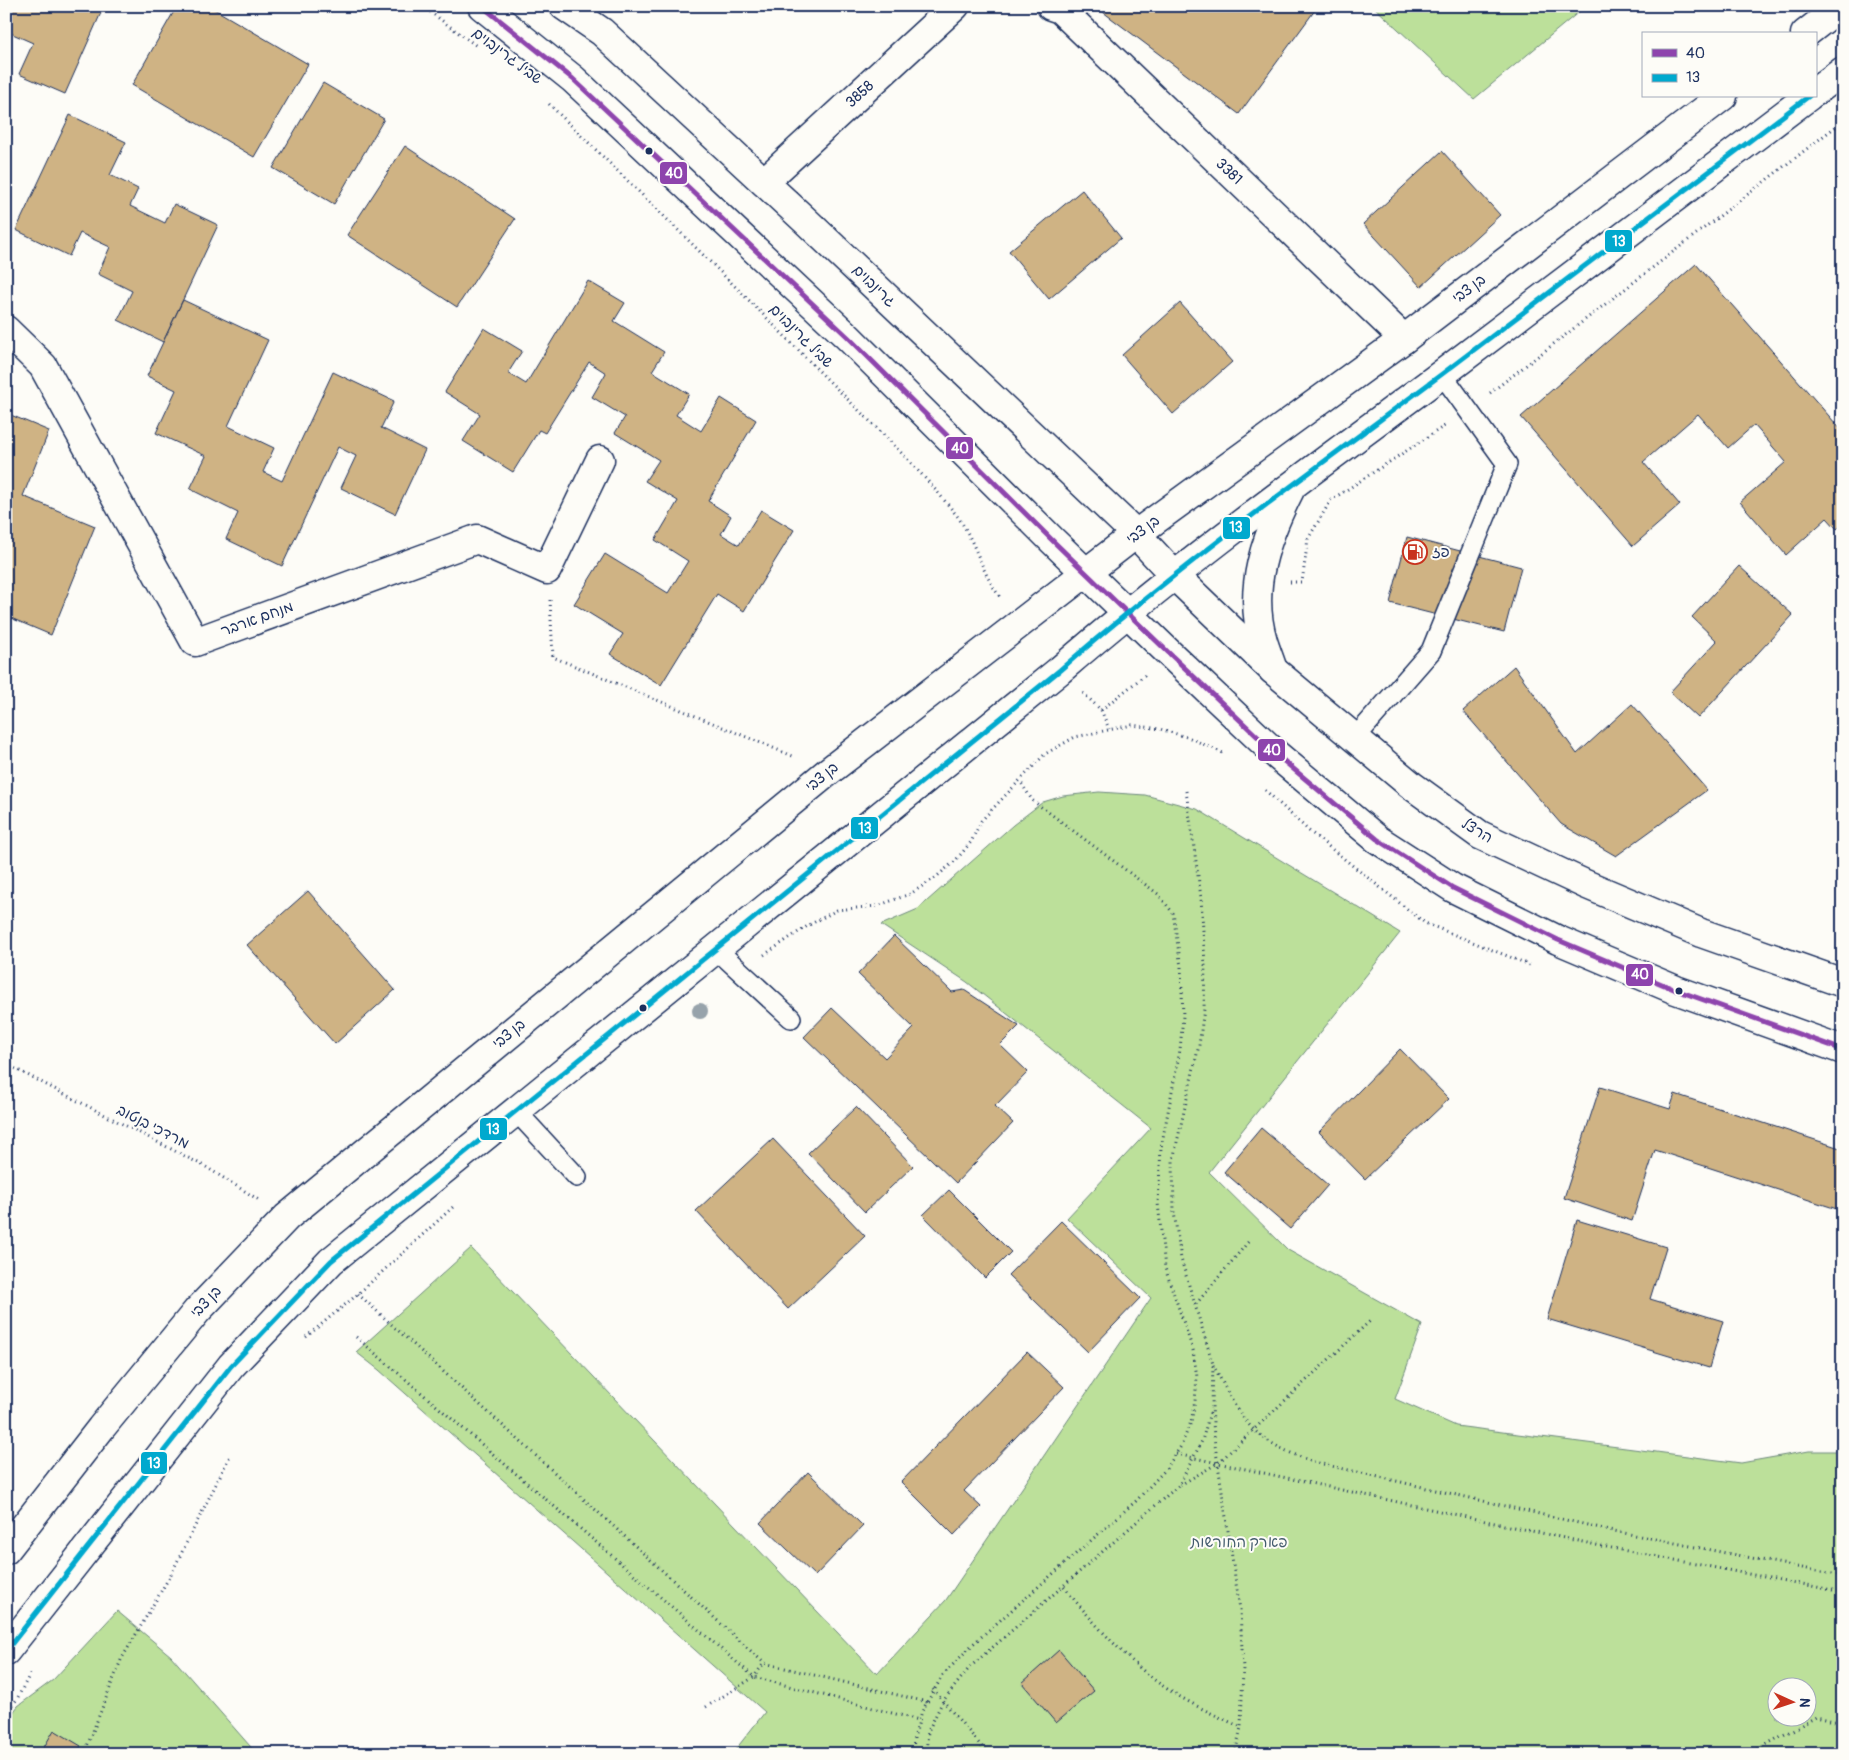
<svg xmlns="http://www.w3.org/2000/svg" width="1849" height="1760" font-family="Pangolin,'Playpen Sans Hebrew',sans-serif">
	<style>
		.green { fill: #bce09a; stroke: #6c887c; fill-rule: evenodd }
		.building { fill: #cfb384; stroke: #1b2f5e }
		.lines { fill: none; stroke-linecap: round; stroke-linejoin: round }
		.service-casing { stroke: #1b2f5e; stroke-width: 22 }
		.minor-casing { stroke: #1b2f5e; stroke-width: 31 }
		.tertiary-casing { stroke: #1b2f5e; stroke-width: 31 }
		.secondary-casing { stroke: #1b2f5e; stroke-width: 31 }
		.path { stroke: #1b2f5e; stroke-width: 3; stroke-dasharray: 1 4; stroke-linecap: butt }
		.service { stroke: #fdfcf7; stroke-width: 19 }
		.minor { stroke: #fdfcf7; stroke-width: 28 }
		.tertiary { stroke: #fdfcf7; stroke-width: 28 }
		.secondary { stroke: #fdfcf7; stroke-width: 28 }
		.bus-1-casing { stroke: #fdfcf7; stroke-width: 9 }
		.bus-2-casing { stroke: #fdfcf7; stroke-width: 9 }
		.bus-1 { stroke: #8e44ad; stroke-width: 5 }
		.bus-2 { stroke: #00a9ce; stroke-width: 5 }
		.tree { fill: #97a3ab }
		.bus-dot { fill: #1b2f5e; stroke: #fdfcf7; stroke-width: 2 }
		.labels { text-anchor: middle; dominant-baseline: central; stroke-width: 4; stroke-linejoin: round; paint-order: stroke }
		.street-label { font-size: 15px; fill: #1b2f5e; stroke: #fdfcf7 }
		.poi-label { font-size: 15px; fill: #1b2f5e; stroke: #fdfcf7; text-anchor: start }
		.park-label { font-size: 15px; fill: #435b6d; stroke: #fdfcf7 }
		.line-badge { stroke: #fdfcf7; stroke-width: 2 }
		.badge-label { font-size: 14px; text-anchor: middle; font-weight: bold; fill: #fff }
	</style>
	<rect width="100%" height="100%" fill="#fdfcf7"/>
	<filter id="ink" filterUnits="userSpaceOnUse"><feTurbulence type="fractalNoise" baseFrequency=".02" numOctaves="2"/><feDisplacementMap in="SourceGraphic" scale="10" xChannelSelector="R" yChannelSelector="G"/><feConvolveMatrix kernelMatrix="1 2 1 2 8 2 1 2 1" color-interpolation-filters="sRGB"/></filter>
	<g filter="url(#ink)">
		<g class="green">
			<path d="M1373,6h213l-112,93z"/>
			<path d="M1099,792l46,3 52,14 203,124 -191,239 79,78 134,75 -27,74 61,27 285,37 68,-12h34v303h-1111l33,-42 -386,-342 -23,-18 115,-104 406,426 69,-74 205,-302 -84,-80 84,-90 -184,-146 -86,-57 37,-16 95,-84 30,-23 20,-6zM1776,1688h30v30h-30z"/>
			<path d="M117,1611l54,45 86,98h-251v-32l12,-16 35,-26z"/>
		</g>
		<g class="building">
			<path d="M8,6h96l-39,88 -46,-20 14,-31 -27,-12v-21z"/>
			<path d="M177,6h32l99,58 -54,93 -122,-72z"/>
			<path d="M1095,6h223l-79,108z"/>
			<path d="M323,83l61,36 -50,85 -61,-36z"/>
			<path d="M70,115l56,27 -16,33 28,14 -8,17 35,17 9,-19 44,21 -55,117 -45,-22 14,-29 -34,-17 12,-27 -30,-14 -11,23 -53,-26z"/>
			<path d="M405,146l110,73 -58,88 -110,-72z"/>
			<path d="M1442,151l58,64 -79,72 -58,-63z"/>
			<path d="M1082,190l39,48 -72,61 -40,-48z"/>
			<path d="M1696,264l147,168v92l-6,5 -10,-11 -41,37 -46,-53 46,-40 -32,-37 -26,23 -30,-34 -55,48 37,43 -47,41 -112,-129z"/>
			<path d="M588,281l37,22 -11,18 50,31 -12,19 37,23 -13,21 25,16 20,-33 35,22 -48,81 23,15 -10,18 18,11 22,-35 33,20 -50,81 -27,-17 -56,91 -51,-31 13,-20 -49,-30 31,-50 63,39 20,-32 -33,-21 23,-39 -33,-20 14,-21 -44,-27 10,-16 -33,-20 14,-24 -17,-11 -44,71 -6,-3 -26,42 -50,-31 17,-27 -35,-22 39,-64 38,23 -14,22 18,11z"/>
			<path d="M183,300l85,40 -40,86 46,22 -11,24 19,9 51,-109 61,29 -13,27 44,22 -30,64 -54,-26 15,-32 -18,-9 -56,119 -56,-27 12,-26 -48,-24 16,-33 -50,-23 20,-43 -29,-14z"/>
			<path d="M1180,303l52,59 -59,52 -51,-59z"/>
			<path d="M6,413l43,18 -26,65 72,30 -44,109 -45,-19z"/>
			<path d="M1407,537l114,30 -17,65 -114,-29z"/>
			<path d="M1739,566l54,49 -95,103 -28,-26 47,-51 -25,-24z"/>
			<path d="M1514,666l63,88 55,-50 75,86 -91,66 -55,-32 -98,-113z"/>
			<path d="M308,891l87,99 -60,54 -88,-99z"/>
			<path d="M894,936l58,56 12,-2 55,36 -19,19 28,27 -33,34 18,17 -57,60 -152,-146 28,-29 53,50 29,-30 -56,-54z"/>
			<path d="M1400,1049l49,50 -84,80 -46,-47z"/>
			<path d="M1600,1087l70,22 5,-15 168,55v62l-188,-61 -23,71 -68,-23z"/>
			<path d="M856,1107l57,59 -48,46 -57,-59z"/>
			<path d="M1261,1128l67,57 -38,44 -66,-57z"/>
			<path d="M773,1139l92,97 -77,73 -92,-98z"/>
			<path d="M949,1190l62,62 -26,26 -62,-63z"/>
			<path d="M1577,1220l89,27 -16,52 73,22 -14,47 -162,-49z"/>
			<path d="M1061,1221l79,77 -52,54 -80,-77z"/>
			<path d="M1027,1352l37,35 -100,104 17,16 -27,28 -53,-53z"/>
			<path d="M808,1472l55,54 -48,50 -55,-53z"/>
			<path d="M1059,1650l35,41 -38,32 -34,-40z"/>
			<path d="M54,1730l27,16 -5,8h-36z"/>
		</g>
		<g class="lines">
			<defs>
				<g id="service">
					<path d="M1355,738l76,-87 76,-187 -65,-90"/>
					<path d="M716,949l75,69"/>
					<path d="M516,1111l61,66"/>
				</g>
				<g id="minor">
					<path id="s1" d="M1051,6l9,3 344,330"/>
					<path id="s2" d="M764,182l191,-176"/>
					<path d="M6,330l37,36 152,276 282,-103 70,31 53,-110"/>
				</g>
				<g id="tertiary">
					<path d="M482,6l91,73 275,258 205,204 118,114 107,101 99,83 76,49 105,52 118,50 167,60"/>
					<path d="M564,6l38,26 205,190 329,312 39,42 98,94 138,115 69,50 105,49 116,49 142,50"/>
				</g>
				<g id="secondary">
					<path d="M1805,34l36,-28"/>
					<path d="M1815,92l28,-21"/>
					<path d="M1273,670c-3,-10 -7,-19 -10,-29 -16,-53 3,-104 27,-151"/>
					<path d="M6,1550l95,-122 96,-117 90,-94 542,-446 307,-237 268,-195 319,-243"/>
					<path d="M6,1651l225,-285 100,-105 729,-591c122,-106 253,-200 382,-296 123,-92 245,-185 367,-278"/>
				</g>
			</defs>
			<use href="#service" class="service-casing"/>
			<use href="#minor" class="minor-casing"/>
			<use href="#tertiary" class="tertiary-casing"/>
			<use href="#secondary" class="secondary-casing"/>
			<g class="path">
				<path d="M422,6l56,41"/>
				<path d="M549,104c90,88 181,176 269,266 46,46 95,91 136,142 21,25 26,60 47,86"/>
				<path d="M1490,393l353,-272"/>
				<path d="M1290,582h12l6,-43 23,-39 115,-75"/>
				<path d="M550,600l3,57 242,100"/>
				<path d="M1083,693l18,17 8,19"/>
				<path d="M1101,710l44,-35"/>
				<path d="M1265,790l44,41 116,92 105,42"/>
				<path d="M1186,791l15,106 4,67 -1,45 -5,36 -26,115 1,52 7,47 32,105 -1,42 2,32 26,172 3,59 -2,58 -6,27"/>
				<path d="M764,955l45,-30 28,-15 40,-4 33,-12 25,-16 21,-18 15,-18 10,-21 64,-67 30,-17 57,-12 28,4 30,9 35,16"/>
				<path d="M6,1064l200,103 53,33"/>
				<path d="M358,1294l406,369 163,39"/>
				<path d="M1196,1304l53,-63"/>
				<path d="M306,1337l52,-43 95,-87"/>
				<path d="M356,1337l398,340 165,43"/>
				<path d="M1213,1365c10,17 19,39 32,55 17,22 44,33 69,42l295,68 234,46"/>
				<path d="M1176,1454l425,92 242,46"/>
				<path d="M1180,1485l38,-22 152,-142"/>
				<path d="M1064,1587c25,31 52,61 83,87 26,22 63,39 94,53"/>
				<path d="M933,1689l55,65"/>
				<path d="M706,1707l48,-30 10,-14"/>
				<path d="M6,1713l11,-14 13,-25"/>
				<path d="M84,1754l37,-94 49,-84 61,-122"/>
				<path d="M913,1754l1,-16 8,-27 21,-36 30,-31 163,-143 30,-32 15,-23 10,-24 4,-21 2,-24 -4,-27 -28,-82 -7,-65 3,-55 19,-98 3,-34 -2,-49 -8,-54 -15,-19 -126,-94 -12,-19"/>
				<path d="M926,1754l2,-23 15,-30 27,-34 209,-182 23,-44 9,-32"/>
				<path d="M1749,1754l67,-37 27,6"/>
			</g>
			<use href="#service" class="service"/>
			<use href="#minor" class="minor"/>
			<use href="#tertiary" class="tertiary"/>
			<use href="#secondary" class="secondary"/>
			<defs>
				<path id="bus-1" d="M482,6l91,73 275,258 205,204 118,114 107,101 99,83 76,49 105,52 118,50 167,60"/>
				<path id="bus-2" d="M6,1651l225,-285 100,-105 729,-591c122,-106 253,-200 382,-296 123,-92 245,-185 367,-278"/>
			</defs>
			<use href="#bus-1" class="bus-1-casing"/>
			<use href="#bus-2" class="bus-2-casing"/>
			<use href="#bus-1" class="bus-1"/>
			<use href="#bus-2" class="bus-2"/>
		</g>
		<circle class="tree" cx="700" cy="1011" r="8"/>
	</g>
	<defs>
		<symbol id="fuel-ring" viewBox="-11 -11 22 22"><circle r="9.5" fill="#fdfcf7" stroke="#c8321e" stroke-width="1.5"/><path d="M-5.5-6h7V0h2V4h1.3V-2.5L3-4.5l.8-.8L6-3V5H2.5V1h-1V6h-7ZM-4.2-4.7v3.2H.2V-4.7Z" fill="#c8321e"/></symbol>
	</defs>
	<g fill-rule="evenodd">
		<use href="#fuel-ring" x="1401" y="538" width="28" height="28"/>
	</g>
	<g class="bus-dot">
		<circle cx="649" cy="151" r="4.5"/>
		<circle cx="1679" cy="991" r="4.5"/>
		<circle cx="643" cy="1008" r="4.5"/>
	</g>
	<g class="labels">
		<g class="street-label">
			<text transform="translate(507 56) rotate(37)">שביל גרינבוים</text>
			<text stroke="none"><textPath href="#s2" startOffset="130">3858</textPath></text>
			<text stroke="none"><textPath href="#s1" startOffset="244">3381</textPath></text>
			<text transform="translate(874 286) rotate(44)">גרינבוים</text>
			<text transform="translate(1469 289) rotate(-37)">בן צבי</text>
			<text transform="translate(801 336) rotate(45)">שביל גרינבוים</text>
			<text transform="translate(1143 530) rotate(-37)">בן צבי</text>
			<text transform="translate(257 619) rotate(-20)">מנחם ארבר</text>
			<text transform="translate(822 777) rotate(-39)">בן צבי</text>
			<text transform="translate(1477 831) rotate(31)">הרצל</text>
			<text transform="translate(509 1034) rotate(-39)">בן צבי</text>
			<text transform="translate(153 1127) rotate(27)">מרדכי בנטוב</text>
			<text transform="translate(206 1302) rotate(-47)">בן צבי</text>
		</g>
		<g class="poi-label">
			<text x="1432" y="552">פז</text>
		</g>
		<g class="park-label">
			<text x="1239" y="1542">פארק החורשות</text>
		</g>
	</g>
	<g class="line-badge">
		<rect x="659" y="161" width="29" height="24" rx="5" fill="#8e44ad"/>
		<rect x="1604" y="229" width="29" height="24" rx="5" fill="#00a9ce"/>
		<rect x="945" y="436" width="29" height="24" rx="5" fill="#8e44ad"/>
		<rect x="1222" y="516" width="29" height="24" rx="5" fill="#00a9ce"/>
		<rect x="1257" y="738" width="29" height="24" rx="5" fill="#8e44ad"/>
		<rect x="850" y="816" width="29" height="24" rx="5" fill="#00a9ce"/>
		<rect x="1625" y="963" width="29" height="24" rx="5" fill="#8e44ad"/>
		<rect x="479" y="1117" width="29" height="24" rx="5" fill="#00a9ce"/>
		<rect x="140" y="1451" width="28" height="24" rx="5" fill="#00a9ce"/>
	</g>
	<g class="badge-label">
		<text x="674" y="178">40</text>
		<text x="1619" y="246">13</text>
		<text x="960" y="453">40</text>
		<text x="1236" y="532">13</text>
		<text x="1272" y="755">40</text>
		<text x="865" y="833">13</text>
		<text x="1640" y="979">40</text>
		<text x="493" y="1134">13</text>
		<text x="154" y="1468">13</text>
	</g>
	<rect width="1849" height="1760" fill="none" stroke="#fdfcf7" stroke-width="25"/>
	<rect x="12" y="12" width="1824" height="1735" fill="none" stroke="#1b2f5e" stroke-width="2" filter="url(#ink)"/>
	<rect x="1642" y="32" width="175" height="65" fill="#fdfcf7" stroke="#a3aaba"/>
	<rect x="1652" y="49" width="25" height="8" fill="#8e44ad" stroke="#a3aaba"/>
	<text x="1686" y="58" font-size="15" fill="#1b2f5e">40</text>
	<rect x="1652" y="74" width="25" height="8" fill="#00a9ce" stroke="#a3aaba"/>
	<text x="1686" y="82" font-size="15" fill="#1b2f5e">13</text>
	<g transform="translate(1792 1702) rotate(93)"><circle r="24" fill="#fdfcf7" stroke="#a3aaba"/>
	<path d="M0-4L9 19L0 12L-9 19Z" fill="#c8321e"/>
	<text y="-8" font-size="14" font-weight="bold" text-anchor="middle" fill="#1b2f5e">N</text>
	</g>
</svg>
